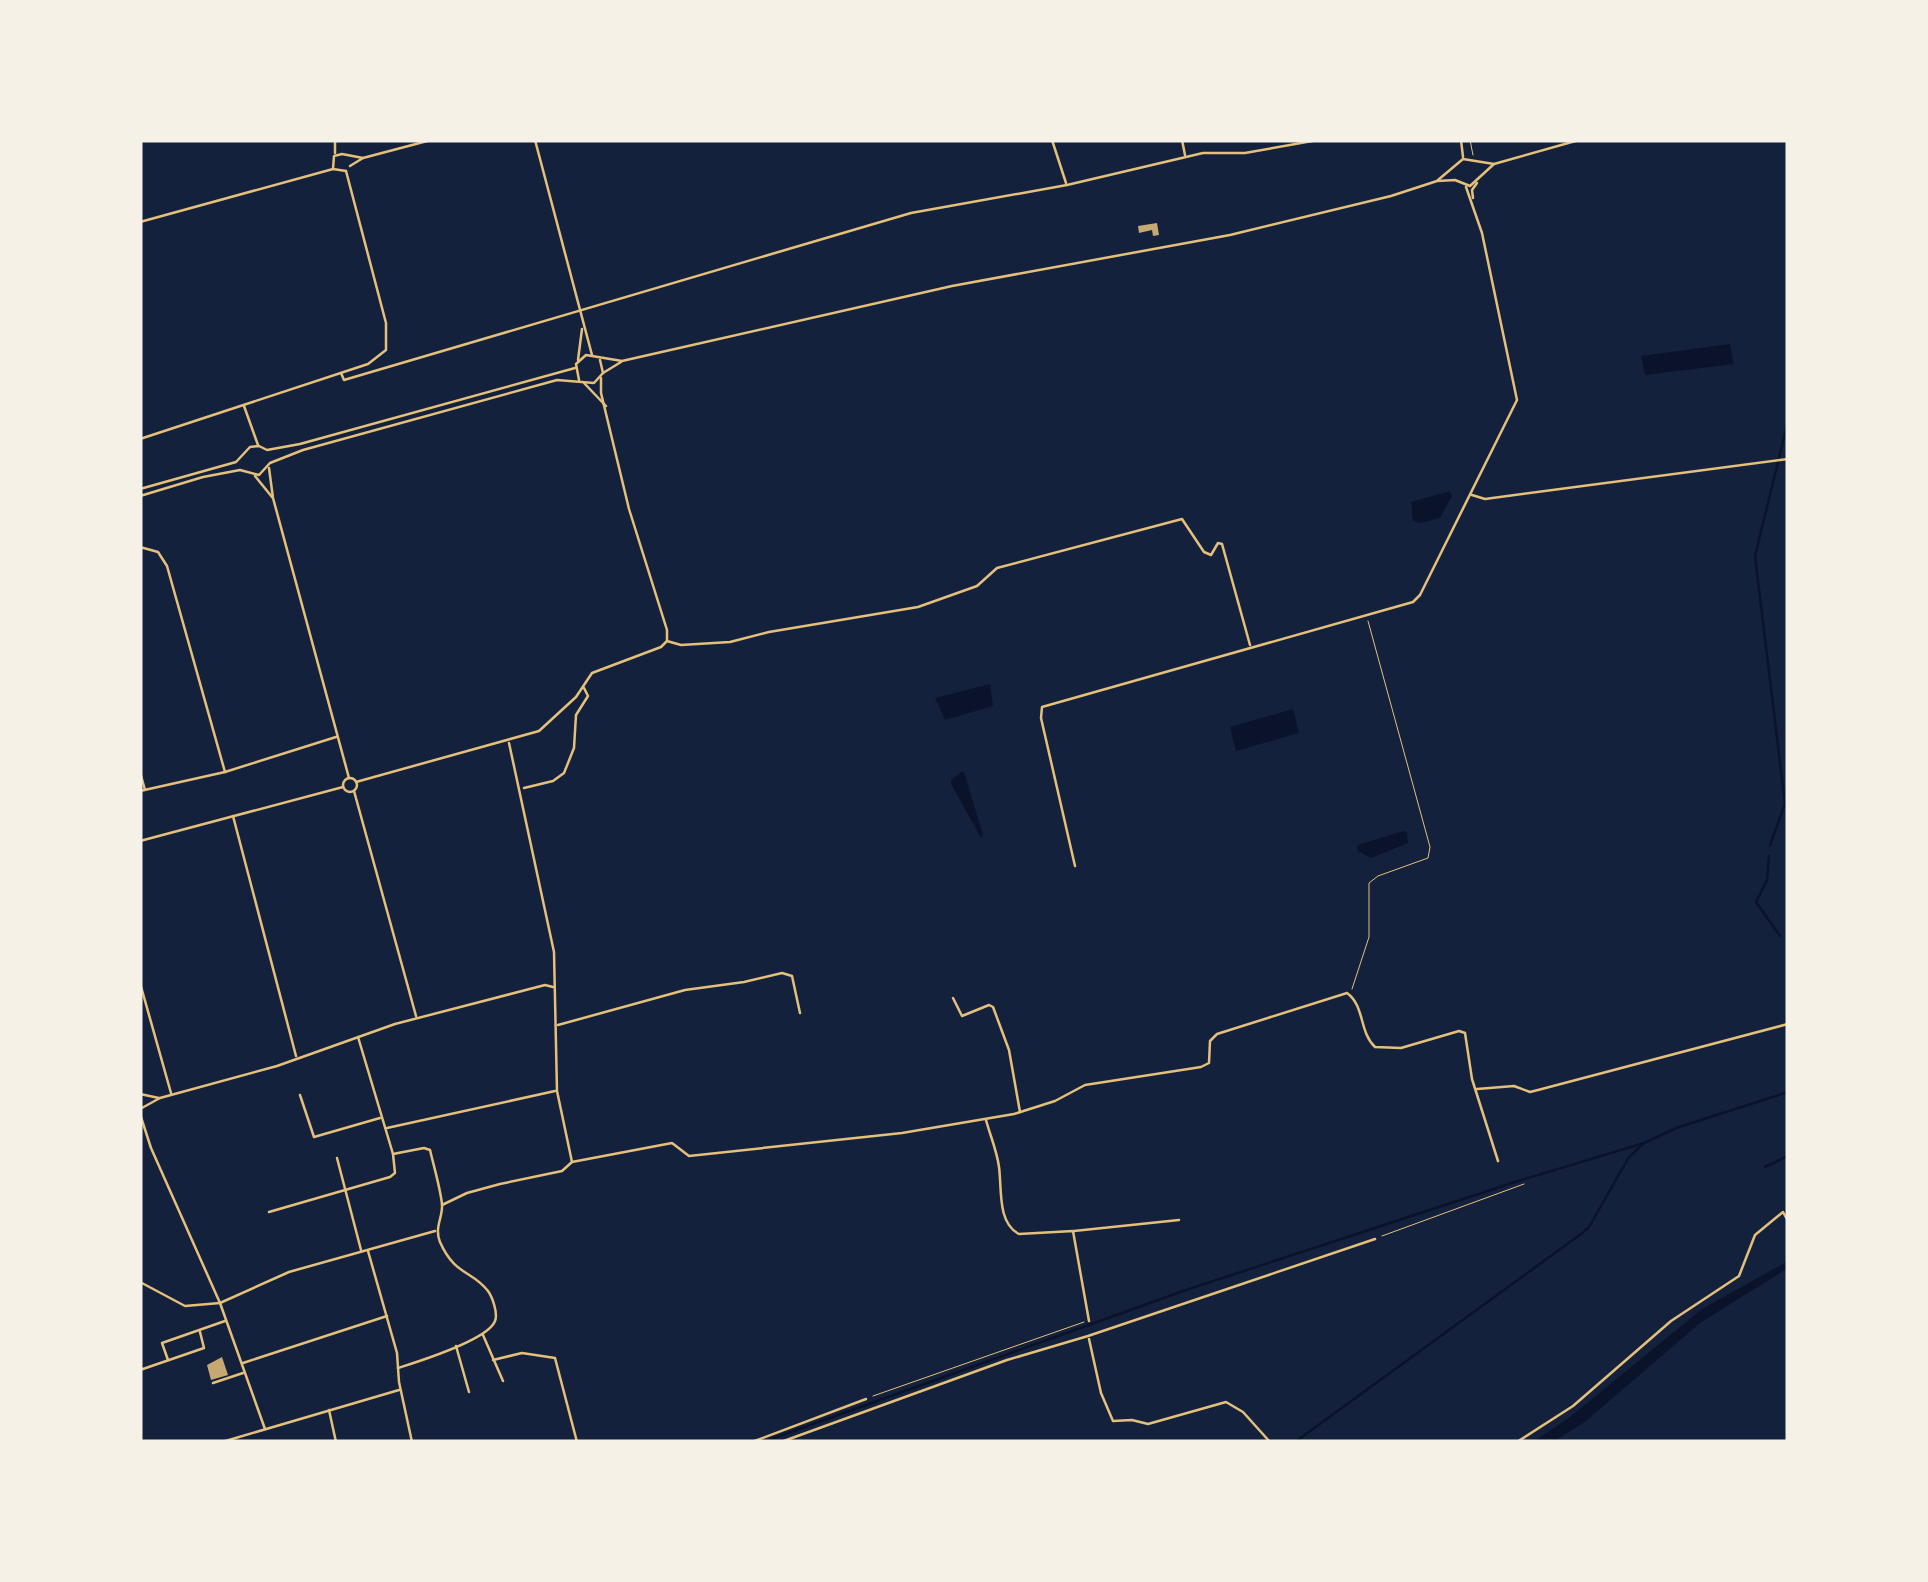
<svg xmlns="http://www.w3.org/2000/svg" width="1928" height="1582" font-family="Cabin,sans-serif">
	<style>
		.water { fill: #0b132b }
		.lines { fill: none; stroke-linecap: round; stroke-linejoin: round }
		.stream { stroke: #0b132b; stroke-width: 2.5 }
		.building { fill: #c6a872 }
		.path { stroke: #e5c07b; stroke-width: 1 }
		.minor { stroke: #e5c07b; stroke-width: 2.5 }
		.tertiary { stroke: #e5c07b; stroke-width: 2.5 }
		.secondary { stroke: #e5c07b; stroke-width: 2.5 }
	</style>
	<rect width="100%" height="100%" fill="#14213d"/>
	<g class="water">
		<path d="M1730,344l4,20 -89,11 -4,-19z"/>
		<path d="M1450,491l2,5 -12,22 -19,5 -8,-2 -2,-19z"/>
		<path d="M990,684l3,22 -48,14 -10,-22z"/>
		<path d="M1293,709l6,24 -63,18 -6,-24z"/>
		<path d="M961,772h3l19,63 -2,3 -30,-54v-4z"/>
		<path d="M1403,831l4,1 1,11 -37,15 -13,-7 -1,-5 4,-2z"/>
		<path d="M1788,1261v7l-88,55 -114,98 -33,21h-20l37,-25 132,-108z"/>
	</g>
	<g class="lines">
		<g class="stream">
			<path d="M1770,845l15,-41 -30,-248 33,-135"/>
			<path d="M1769,856l-2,24 -11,22 24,34"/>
			<path d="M1765,1167l23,-11"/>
			<path d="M763,1442l423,-152 329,-108 129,-39 32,-15 112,-36"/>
			<path d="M1295,1442l286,-208 8,-7 40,-70 14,-13"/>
		</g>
	</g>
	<g class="building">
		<path d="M1157,223l2,12 -6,1 -1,-6 -13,3 -1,-7z"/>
		<path d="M222,1357l6,18 -17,5 -4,-15z"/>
	</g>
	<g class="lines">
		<g class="path">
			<path d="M1470,140l3,15"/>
			<path d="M1352,989l17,-52v-54l9,-7 50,-18 2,-11 -62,-226"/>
			<path d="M1382,1236l142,-52"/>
			<path d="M873,1396l211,-74"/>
		</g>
		<g class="minor">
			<path d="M1052,140l14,43"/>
			<path d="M1182,140l3,15"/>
			<path d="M1461,140l2,17"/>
			<path d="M335,153v-13"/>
			<path d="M350,166l13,-8 68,-18"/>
			<path d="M346,171l-13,-2 1,-13 8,-2 21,4"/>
			<path d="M1473,198l-1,-8 5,-7"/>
			<path d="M140,222l193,-53"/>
			<path d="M341,373l3,7 567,-167 156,-28 136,-32h42l73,-13"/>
			<path d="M584,383l22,23"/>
			<path d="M244,406l14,39"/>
			<path d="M140,439l228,-75 18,-14v-27l-40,-152"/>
			<path d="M269,468l4,30 76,280"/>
			<path d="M255,476l17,21"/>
			<path d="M1472,495l13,4 303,-40"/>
			<path d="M140,547l18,5 9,14 58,206"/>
			<path d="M667,641l14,4 49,-3 39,-10 149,-25 59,-21 20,-18 185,-49 22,33 7,3 7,-12 4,1 28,101"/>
			<path d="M509,743l45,209 3,139 15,71"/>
			<path d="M140,772l5,18"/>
			<circle cx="350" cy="785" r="7"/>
			<path d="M356,782l183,-51 37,-34 16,-24 69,-26 6,-6v-11l-38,-121 -28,-116v-15"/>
			<path d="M524,788l29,-7 11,-8 10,-25 2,-33 12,-19 -4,-8"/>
			<path d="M140,791l85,-19 111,-35"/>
			<path d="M354,791l62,225"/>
			<path d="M233,816l63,240"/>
			<path d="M140,841l203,-54"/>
			<path d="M1075,866l-34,-148 1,-11 371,-105 7,-7 97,-195 -35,-167 -16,-46"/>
			<path d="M140,983l31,110"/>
			<path d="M953,998l9,18 27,-11 4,2 16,43 11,62"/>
			<path d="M558,1025l127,-35 59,-8 38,-9 10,3 8,37"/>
			<path d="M1477,1089l37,-3 16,6 8,-2 250,-66"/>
			<path d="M140,1094l19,4"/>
			<path d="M300,1095l14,42 66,-19"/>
			<path d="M140,1109l20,-11 117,-32 118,-42 150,-39 8,2"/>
			<path d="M140,1114l11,34 69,155 45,126"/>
			<path d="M986,1120c4,15 11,31 13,47 3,21 -2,56 20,67l54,-3 16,90"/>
			<path d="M387,1128l168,-37"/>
			<path d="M393,1154l31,-6 6,2c4,17 10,37 12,54 1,14 -8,23 -2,38 15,34 32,28 48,49 5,7 10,23 7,30 -7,19 -78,41 -97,47"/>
			<path d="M337,1158l24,92"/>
			<path d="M442,1205l25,-12 33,-9 62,-13 10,-9 100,-19 17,13 213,-23 112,-19 41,-13 30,-16 116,-18 8,-4 1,-22 7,-7 130,-41c18,13 12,39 28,54l26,1 58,-17 6,2 7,46 26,82"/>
			<path d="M269,1212l121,-35 5,-4 -2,-19 -35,-117"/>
			<path d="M1074,1231l105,-11"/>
			<path d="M368,1251l29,102 2,29 13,60"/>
			<path d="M140,1282l45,24 35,-3 69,-31 146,-41"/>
			<path d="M483,1335l20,46"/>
			<path d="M1089,1339l12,54 12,28 19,-1 16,4 78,-22 17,10 27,30"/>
			<path d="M456,1346l13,46"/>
			<path d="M168,1360l-6,-17 63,-22"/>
			<path d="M493,1360l29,-7 33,5 22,84"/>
			<path d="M243,1363l144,-47"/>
			<path d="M140,1370l64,-22 -4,-16"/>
			<path d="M213,1383l30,-10"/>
			<path d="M329,1410l7,32"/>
			<path d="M222,1442l177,-52"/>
			<path d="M752,1442l114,-43"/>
			<path d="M781,1442l226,-82 81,-24 287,-97"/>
			<path d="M1517,1442l56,-36 98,-85 68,-45 16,-41 28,-23 5,9"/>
		</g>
		<g class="tertiary">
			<path d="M535,140l57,215"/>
			<path d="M578,360l4,-31"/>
		</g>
		<g class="secondary">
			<path d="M1438,180l25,-21 31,5 85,-24"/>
			<path d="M603,373l18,-11"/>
			<path d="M579,380l-3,-16 10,-9 36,6 330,-75 278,-51 161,-39 46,-15 18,-1 15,6 24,-22"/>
			<path d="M140,489l96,-27 14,-15 9,-1 8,4 33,-6 275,-76"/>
			<path d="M140,496l63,-19 37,-7 19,5 11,-12 33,-13 254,-70 37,3 9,-10 -3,-13"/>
		</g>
	</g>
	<rect width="1928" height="1582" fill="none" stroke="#f6f1e7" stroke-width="285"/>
</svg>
